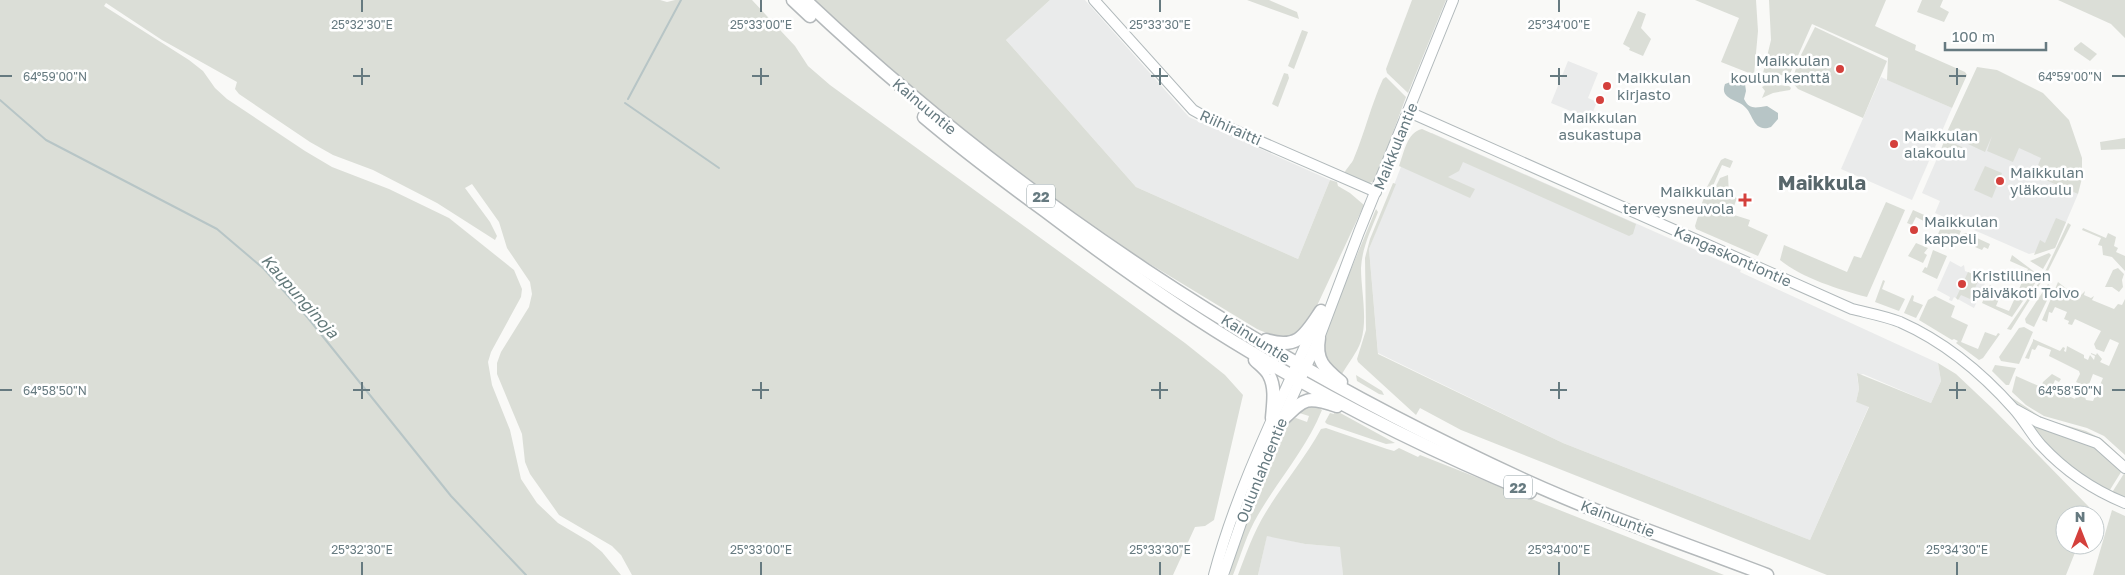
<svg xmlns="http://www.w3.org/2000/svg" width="2125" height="575" font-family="'Golos Text',sans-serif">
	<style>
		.built { fill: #eaebeb }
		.green { fill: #dbded7 }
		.water { fill: #b7c5c6 }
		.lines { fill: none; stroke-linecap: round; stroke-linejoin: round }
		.stream { stroke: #b7c5c6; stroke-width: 2 }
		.secondary-casing { stroke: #b1b9bb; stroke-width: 12 }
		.highway-casing { stroke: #b4b9bb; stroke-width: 15 }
		.secondary { stroke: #fff; stroke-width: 10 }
		.highway { stroke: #fff; stroke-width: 12 }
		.ticks { fill: none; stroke: #667a80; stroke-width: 2 }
		.poi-dot { fill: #d4403c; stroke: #fff; stroke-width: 2 }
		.labels { text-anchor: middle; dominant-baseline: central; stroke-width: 5; stroke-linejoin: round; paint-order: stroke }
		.shield { fill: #fff; stroke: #94a2a6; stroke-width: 1 }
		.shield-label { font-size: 14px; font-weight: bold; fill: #667a80 }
		.poi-label { font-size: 15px; fill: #667a80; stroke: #fff; text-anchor: start }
		.street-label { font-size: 15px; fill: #667a80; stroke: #fff }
		.water-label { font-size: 16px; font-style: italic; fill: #627879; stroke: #fff }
		.district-label { font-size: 20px; font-weight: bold; fill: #58676b; stroke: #fff }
		.ticks-label { font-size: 12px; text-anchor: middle; fill: #667a80; stroke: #fff; stroke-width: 5; stroke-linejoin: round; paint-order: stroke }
	</style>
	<rect width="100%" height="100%" fill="#f9f9f7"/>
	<g class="built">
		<path d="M1050,0h35l104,117 141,63 -32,79 -162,-72 -130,-147z"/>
		<path d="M1568,61l30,12 -10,25 9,4 -7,17 -39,-16z"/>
		<path d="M1881,77l71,31 -40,92 -71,-31z"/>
		<path d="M1955,117l100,44 19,31 4,2 -23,54 -26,6 -94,-41 5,-12 -18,-8z"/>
		<path d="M1432,133l309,137 -1,2 198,91 3,18 -10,22 -68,-29 -6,2 2,13 -3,13 13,4 -59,134 -247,-97 -185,-90 -9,-104 42,-108z"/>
		<path d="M1950,261l11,6 3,-2 1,6 15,6 1,-3 7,3 -14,31 -20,-11 -2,4 -3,-1 1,-3 -13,-7z"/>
		<path d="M1267,535l38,9 36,3 2,28h-85z"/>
	</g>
	<g class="green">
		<path d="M0,0h660l7,2 8,-2h77l43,46 13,20 22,19 355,258 40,32 18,20 -29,125 -9,6 -10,1 -22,48h-541l-11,-20 -9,-9 -53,-31 -29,-41 -5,-12 -3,-28 -25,-60v-11l4,-11 28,-45 3,-13 -2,-12 -23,-34 -8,-26 -27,-38 -7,4 25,34 7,14 -2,4 -58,-37 -64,-33 -40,-15 -23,-13 -71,-48 -4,-5 2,-7 -75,-42 -56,-37 -2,3 85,54 14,11 12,17 12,11 78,52 27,16 57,22 60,29 65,52 8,19 -1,8 -30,55 -3,10 4,23 18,45 11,49 16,24 21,20 32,19 12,10 19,23h-621z"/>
		<path d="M814,0h236l-44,40 130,147 162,72 32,-79 7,2 1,4 12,7 14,12 -56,120c-17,19 -30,13 -51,4l-155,-94 -133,-99 -80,-67z"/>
		<path d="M1247,0h22l28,12 2,7z"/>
		<path d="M1412,0h34l-38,93 -21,-20 -1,-4z"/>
		<path d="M1695,0h61l2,31 -4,44 -33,-13 18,-44z"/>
		<path d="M1769,0h117l-11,26 41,19 -1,5 50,22 2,3 -15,33 -65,-28 1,-22 -76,-34 -23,52 -26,-3 8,-33z"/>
		<path d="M1922,0h21l-3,7 9,5 -5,10 -27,-10z"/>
		<path d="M2058,0h67v38l-14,-14z"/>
		<path d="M1638,11l8,3 -5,14 10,11 -8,17 -14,-6 1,-2 -7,-4z"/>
		<path d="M1815,27l72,34 -24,57 -65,-29 -6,-7 6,-21z"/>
		<path d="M1302,30l6,2 -14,37 -6,-3z"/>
		<path d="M2081,42l16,12 -7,7 -16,-11v-2z"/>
		<path d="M1977,67l20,3 46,23 26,27 13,38v20l-4,16 -44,-19 7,-17 -22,-10 -6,14 -26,-11 5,-15 -7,16 -36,-17 -2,-3z"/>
		<path d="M1284,73l4,1 1,4 -11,29 -6,-3z"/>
		<path d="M1386,77l20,20 -31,84 -8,3 -23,-10c2,-6 8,-10 10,-16 11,-26 17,-53 29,-79z"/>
		<path d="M1767,84l22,2 2,2 -1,2 -17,3 -11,5 3,-7 -3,-4z"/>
		<path d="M1422,129l214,95 -3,10 -4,2 -166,-74 -4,9 -11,6 27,12 -5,9 -71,-32c5,-13 8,-34 23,-37z"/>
		<path d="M2125,138v11l-24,1 -1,-8z"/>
		<path d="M1947,140l17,8v8l-6,2 -17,-8 3,-9z"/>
		<path d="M1725,158l8,3 -3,7 -8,-3 -13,30 2,1 9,-18 8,-3 1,20 8,3 -6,16 19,6 -2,6 20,9 -10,21 -62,-27 -1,-3 12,-39 14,-27z"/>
		<path d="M1985,166l17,7 -10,25 -18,-8z"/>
		<path d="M1393,183l3,1 -27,65 9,105 185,89 247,97 59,-133 -13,-5 3,-13 -2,-16 74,30 10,-22 -3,-18 18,11 36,34 97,99 1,8h-25v30h13l-12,30h-239l-366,-145 -41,-22 -4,7 -58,-53 -1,-3 9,-29 -1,-72 5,-19z"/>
		<path d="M1886,202l19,8 -38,87c-27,-7 -65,-19 -87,-37l4,-15 63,27 7,-16 7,2z"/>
		<path d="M1376,209l2,3c-7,18 -16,36 -17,56 0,23 7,50 0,73 -4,12 -13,22 -19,33l-8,-2 -13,-23 5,-19z"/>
		<path d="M1913,210l27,12 -3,6 -21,-11 -4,8 -5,-2z"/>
		<path d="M2056,218l10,4 -11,26 -21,7 6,-15 5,3z"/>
		<path d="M1943,223l18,8 -5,11 -18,-8z"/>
		<path d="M2068,223l3,2 -25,50 -2,-1z"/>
		<path d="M2083,228l23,10 2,-5 8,4 -2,9 4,2 -2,4 9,4v15l-13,-14 -9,-2 -1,-9 -4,-1 3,-7 -19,-8z"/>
		<path d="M1966,233l24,11 -2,5 -4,-2 -2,3 -7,-3 2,-4 -8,-6 -1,2 -4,-2 -2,3 -2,-1 2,-5z"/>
		<path d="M1916,243l12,5 -4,5 3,2 -4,8 -15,-7z"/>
		<path d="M1933,250l14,6 -10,23 -15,-7 3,-5 2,1z"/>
		<path d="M2049,253l2,2 -8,14 -13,-8z"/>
		<path d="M2012,255l28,21 -28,41 -30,-14 8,-18 12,7 -6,14 13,5 19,-42 -18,-8z"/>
		<path d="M2118,268l6,6 -2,6 1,7 -4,5 -7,-5h-7l8,-17z"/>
		<path d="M1968,272l12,5 -10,22 -9,-4 -3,5 -2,-2z"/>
		<path d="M2042,278l1,1 -32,51 -4,-1z"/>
		<path d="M1883,280l2,1 -3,8 23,10 -6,12 -24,-9z"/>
		<path d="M2058,282l20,16 7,-7 -1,4 7,3 3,-2 -2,4 22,9 4,-5 4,1 3,-6v156l-21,-19 -17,-8 -43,-12 -18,-11 -14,-13 4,-16 25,11 2,-5 9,-8 9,5 -2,3 -4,-2 -3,8 23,11 4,-9 -7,-3 3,-2 6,2 2,5 3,1 -1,4 1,3 7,1 10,-23 -10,-4 -5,13 -12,-5 4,-8 -1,-3 -30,-15 2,-6 -13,-5 -3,5 -3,-1 -3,10 -4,-1 8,-17v-2l27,12 3,-4 2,1 -1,3 2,1 1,-6 17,9v3l4,2 2,-5 4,5 1,-4 -4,-2v-1l5,2 1,-2 5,6 -2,3 9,4 10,-23 -9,-4 -6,13 -8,-3 -2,-5 7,-13 -26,-12 -3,6 -4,-1 1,-3 -5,-2 3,-7 -12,-5 -3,6 -3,-1 -2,10 -5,-2z"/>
		<path d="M2048,284l5,4 -19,39 -8,-4 -1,-4z"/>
		<path d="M1912,295l2,1 -1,5 10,4 -7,13 -12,-5z"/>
		<path d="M1935,296l20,10 -4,11 17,8 -7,17 17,7 7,-17 11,4 2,-3 2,1 -17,24 -4,2 -23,-17 2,-2 -4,-2 -2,1 -33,-20 9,-20z"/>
		<path d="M2024,327l9,5 -14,32 -18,-3 -2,-4 20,-29z"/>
		<path d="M1995,365l21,3 -7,17h-3l-14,-14z"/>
		<path d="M1356,375l26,16 2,4 -5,-1 -22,-13z"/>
		<path d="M2008,395l36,24 42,12 16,8 23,21v5c-4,-3 -7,-8 -12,-10 -23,-15 -94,-36 -105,-60z"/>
		<path d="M1306,404l17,2 -4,2 3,2c-16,39 -43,69 -64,105 -11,18 -17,40 -25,60h-3l1,-12 20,-59 39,-85 6,-1 11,4 2,-6 -13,-4z"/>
		<path d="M1333,409l62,34 -9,1 -59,-20 -2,-2 5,-9 4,1z"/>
		<path d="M2024,417l63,24 36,28 -15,24 -45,-30z"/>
		<path d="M1326,428l61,21 7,2 5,-3 19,9 2,-2 304,120h-381l-3,-28 -35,-3 -38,-8 -9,39h-20c8,-21 16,-44 28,-63 17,-28 39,-54 55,-83z"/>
		<path d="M2125,472v29l-14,-7z"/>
		<path d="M2112,510l13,6v59h-32z"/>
	</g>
	<path class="water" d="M1739,79l6,5 1,7 -2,8c6,12 13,8 23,7l11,7v6l-7,8c-17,6 -18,-12 -25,-19 -7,-9 -27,-8 -21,-24z"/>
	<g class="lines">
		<g class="stream">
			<path d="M628,99l53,-99"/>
			<path d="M0,100l46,40 171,89 47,40 44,49 143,178 75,79"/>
			<path d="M625,103l94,65"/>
		</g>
		<defs>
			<g id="secondary">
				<path d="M1094,0l99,110 18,10 165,72"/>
				<path d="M1409,112l443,197c16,4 33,7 48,13 43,19 83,52 114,87 10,11 17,25 27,36 24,26 52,45 84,58"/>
				<path d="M2016,410l22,12 59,21 28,25"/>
				<path d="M1214,575c23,-87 64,-167 100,-249"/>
				<path d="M1223,575l36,-104 60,-133 40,-106 94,-232"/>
			</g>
			<g id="highway">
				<path d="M793,0l17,16"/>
				<path d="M805,0c210,199 457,360 719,480 79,36 162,64 243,95"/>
				<path d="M924,117c39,33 79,63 120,93 66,50 134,99 205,141 90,54 184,101 281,141"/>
				<path d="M1319,338c-4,22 5,30 22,44"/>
				<path d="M1266,340c32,10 39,-5 55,-29"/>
				<path d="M1255,360c5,5 11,9 14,15 7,13 4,29 3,43"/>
				<path d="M1281,421c23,-22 24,-26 56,-15"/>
			</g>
		</defs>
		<use href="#secondary" class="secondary-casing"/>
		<use href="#highway" class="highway-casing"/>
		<use href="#secondary" class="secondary"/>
		<use href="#highway" class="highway"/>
	</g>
	<path class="ticks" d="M362,0v12M761,0v12M1160,0v12M1559,0v12M362,68v17M761,68v17M1160,68v17M1559,68v17M1957,68v17M0,76h12M353,76h17M752,76h17M1151,76h17M1550,76h17M1949,76h17M2112,76h13M362,382v17M761,382v17M1160,382v17M1559,382v17M1957,382v17M0,390h12M353,390h17M752,390h17M1151,390h17M1550,390h17M1949,390h17M2112,390h13M362,562v13M761,562v13M1160,562v13M1559,562v13M1957,562v13"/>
	<g class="poi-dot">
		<circle cx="1840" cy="69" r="5"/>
		<circle cx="1607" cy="86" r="5"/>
		<circle cx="1600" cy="100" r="5"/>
		<circle cx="1894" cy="144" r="5"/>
		<circle cx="2000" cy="181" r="5"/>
		<path d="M1742.5 192.5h5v5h5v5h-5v5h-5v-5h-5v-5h5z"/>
		<circle cx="1914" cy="230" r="5"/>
		<circle cx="1962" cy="284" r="5"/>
	</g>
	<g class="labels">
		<g class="shield">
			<rect x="1027" y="184.5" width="28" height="23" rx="4"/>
			<rect x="1504" y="475.5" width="28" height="23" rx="4"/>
		</g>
		<g class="shield-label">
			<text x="1041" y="196">22</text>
			<text x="1518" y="487">22</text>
		</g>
		<g class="poi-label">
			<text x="1830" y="60" text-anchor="end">Maikkulan<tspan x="1830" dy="17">koulun kenttä</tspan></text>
			<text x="1617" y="77">Maikkulan<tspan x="1617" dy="17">kirjasto</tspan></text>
			<text x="1600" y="117" text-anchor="middle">Maikkulan<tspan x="1600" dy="17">asukastupa</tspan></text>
			<text x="1904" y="135">Maikkulan<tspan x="1904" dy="17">alakoulu</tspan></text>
			<text x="2010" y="172">Maikkulan<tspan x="2010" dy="17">yläkoulu</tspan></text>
			<text x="1734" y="191" text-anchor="end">Maikkulan<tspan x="1734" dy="17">terveysneuvola</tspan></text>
			<text x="1924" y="221">Maikkulan<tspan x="1924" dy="17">kappeli</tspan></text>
			<text x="1972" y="275">Kristillinen<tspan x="1972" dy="17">päiväkoti Toivo</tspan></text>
		</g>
		<g class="street-label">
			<text transform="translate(925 106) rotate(40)">Kainuuntie</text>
			<text transform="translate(1231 127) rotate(24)">Riihiraitti</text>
			<text transform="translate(1395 146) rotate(-68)">Maikkulantie</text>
			<text transform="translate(1733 256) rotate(24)">Kangaskontiontie</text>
			<text transform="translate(1256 338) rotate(32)">Kainuuntie</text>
			<text transform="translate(1261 470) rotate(-68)">Oulunlahdentie</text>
			<text transform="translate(1618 518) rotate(21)">Kainuuntie</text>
		</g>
		<g class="water-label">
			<text transform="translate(300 296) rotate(48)">Kaupunginoja</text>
		</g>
		<g class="district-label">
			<text x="1822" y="182">Maikkula</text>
		</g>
	</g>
	<g class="ticks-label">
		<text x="362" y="29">25°32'30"E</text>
		<text x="761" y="29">25°33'00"E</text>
		<text x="1160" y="29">25°33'30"E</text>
		<text x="1559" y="29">25°34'00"E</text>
		<text x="55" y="81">64°59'00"N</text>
		<text x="2070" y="81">64°59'00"N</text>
		<text x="55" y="395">64°58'50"N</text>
		<text x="2070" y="395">64°58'50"N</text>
		<text x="362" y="554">25°32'30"E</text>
		<text x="761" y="554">25°33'00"E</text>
		<text x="1160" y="554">25°33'30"E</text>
		<text x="1559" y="554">25°34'00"E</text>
		<text x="1957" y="554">25°34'30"E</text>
	</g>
	<g transform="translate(2080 530)"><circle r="24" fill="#ffffff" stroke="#c2cacc"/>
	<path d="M0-4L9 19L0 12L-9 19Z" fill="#d4403c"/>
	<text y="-8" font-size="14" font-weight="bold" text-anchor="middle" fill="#667a80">N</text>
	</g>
	<path d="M1945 42v8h101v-8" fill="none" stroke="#667a80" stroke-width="2.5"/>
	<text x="1952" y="42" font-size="15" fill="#667a80" stroke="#ffffff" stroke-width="4" paint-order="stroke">100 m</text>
</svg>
